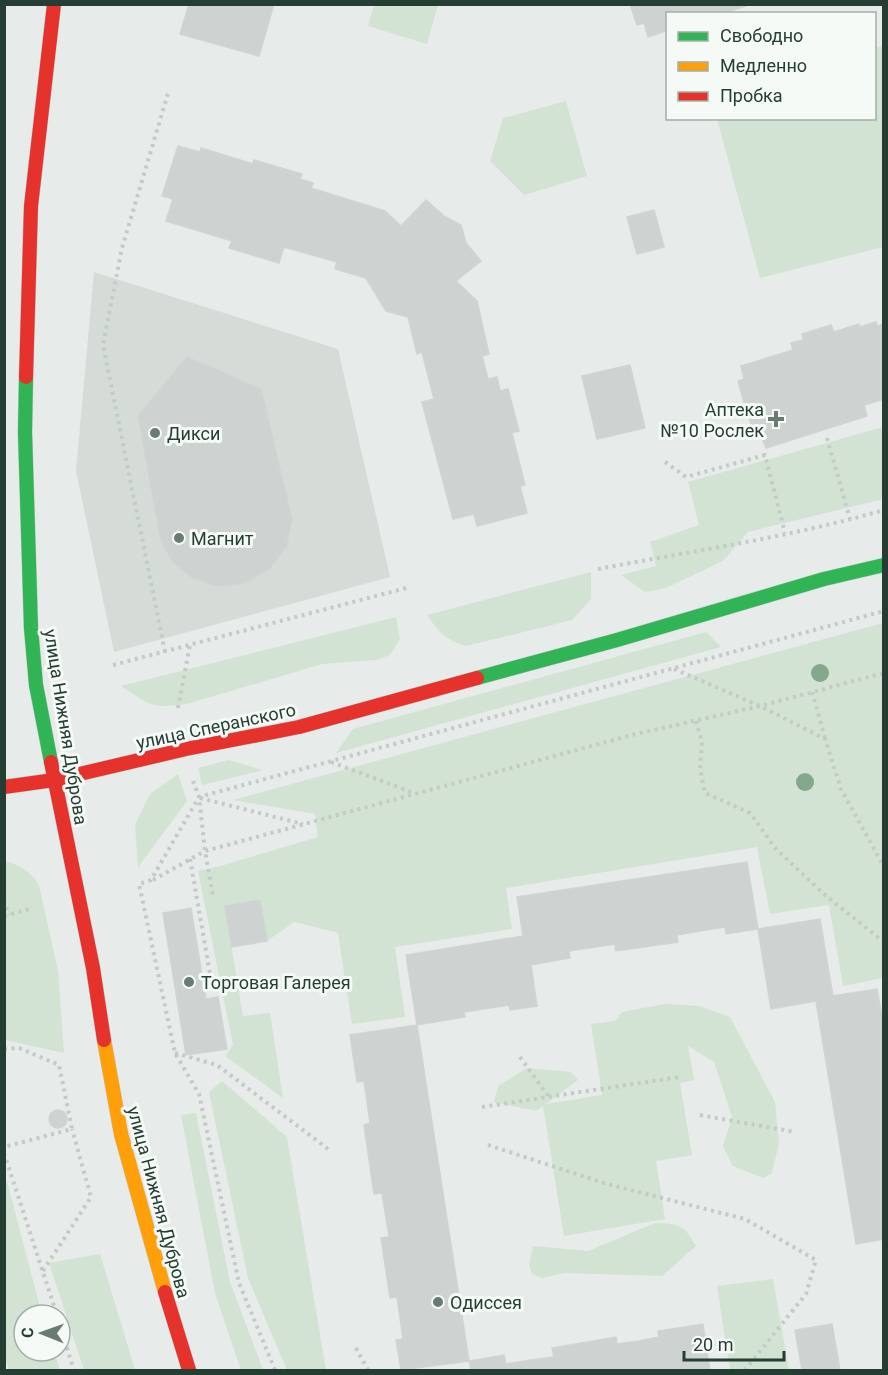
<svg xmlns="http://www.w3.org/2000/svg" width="888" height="1375" font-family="Roboto,sans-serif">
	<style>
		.built { fill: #d5dcd8 }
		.green { fill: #d2e3d4 }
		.building { fill: #ced2d0; stroke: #d0d4d2; stroke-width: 1.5 }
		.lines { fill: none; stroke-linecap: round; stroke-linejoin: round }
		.fast-casing { stroke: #c3c9c6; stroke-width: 15 }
		.slow-casing { stroke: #c3c9c6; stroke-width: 15 }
		.jam-casing { stroke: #c3c9c6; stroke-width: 15 }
		.path { stroke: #c2cbc6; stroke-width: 4; stroke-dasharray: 3 4.5; stroke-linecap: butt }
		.fast { stroke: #30b455; stroke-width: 14 }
		.slow { stroke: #ff9f0a; stroke-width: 14 }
		.jam { stroke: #e5322d; stroke-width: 14 }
		.tree { fill: #83a88d }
		.poi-dot { fill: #697b73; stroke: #f5faf7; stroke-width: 2 }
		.labels { text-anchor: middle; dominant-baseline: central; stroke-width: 6; stroke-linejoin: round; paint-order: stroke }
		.poi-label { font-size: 18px; fill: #253e33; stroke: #f5faf7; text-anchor: start }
		.street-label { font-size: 18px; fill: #253e33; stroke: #f5faf7 }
	</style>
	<rect width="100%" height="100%" fill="#e7ebe9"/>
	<path class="built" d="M94,272l244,77 52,228 -276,75 -38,-181z"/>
	<g class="green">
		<path d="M374,5h64l-11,39 -59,-18z"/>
		<path d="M883,46v201l-123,31 -43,-159 157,-1 1,-70z"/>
		<path d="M566,101l21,75 -63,19 -34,-34 13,-43z"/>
		<path d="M883,427v72l-135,33 -25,29 -57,27 -21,4 -24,-17 35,-9 -6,-24 49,-17 -11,-43z"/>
		<path d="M591,572v27l-19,21 -106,26c-21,-6 -27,-14 -39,-31z"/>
		<path d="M396,617l4,22 -10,16 -14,5 -54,4 -135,40c-37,5 -36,1 -66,-18z"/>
		<path d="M883,623v355l-40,8 -14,-81 -59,9 -13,-67 -251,41 6,41 -117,18 10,70 -53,7 -14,-91 -44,-11 -27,19 -7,-41 -35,7 18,109 27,-3 13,85 -58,-42 8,-11 -35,-174 26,-6 94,-28 -3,-23 -82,-14z"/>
		<path d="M706,632l15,15 -385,106 17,-24z"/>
		<path d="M229,760l34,10 -61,15 -4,-17z"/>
		<path d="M178,774l9,27 -49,66 -3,-42 15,-31z"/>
		<path d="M4,861c15,3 27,11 35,24l19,86 6,82 -59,-13z"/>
		<path d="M665,1004l34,2 31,11 45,85 4,41 -7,30 -9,5 -30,-12 -10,-20 9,-29 -18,-55 -26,-16 6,34 -14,3 12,72 -36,6 9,58 -101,17 -21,-130 -7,5 -42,-9 4,-16 29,-18 44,4 7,8 -32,24 56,-9 -11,-71 24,-3 7,-9z"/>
		<path d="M222,1081l65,56 39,233h-39l-39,-92 -39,-186z"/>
		<path d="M196,1113l34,169 33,88h-22l-26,-77 -34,-178z"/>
		<path d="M4,1180l3,1 35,134h-18v36h30l6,19h-51l-5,-15z"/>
		<path d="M655,1223c25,1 28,1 41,23l-34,30 -98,-3 -22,5 -10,-4 -3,-10 4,-18 55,5z"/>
		<path d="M100,1254l35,116h-51l-35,-107z"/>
		<path d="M773,1279l16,91h-59l-13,-84z"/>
	</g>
	<g class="building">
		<path d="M189,4h85l-15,52 -79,-22z"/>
		<path d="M630,4h119v1l-28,9h-53v16l-20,7 -4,-14 -7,2z"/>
		<path d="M178,146l22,6 1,-4 52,16 1,-4 48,14 -2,5 13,4 -2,5 74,23 16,15 25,-26 18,16 17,9 5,18 15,18 -25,20 21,20 12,53 -7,2 6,23 9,-2 3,14 8,-2 11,42 -7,2 13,52 -5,1 7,27 -50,13 -3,-12 -21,5 -31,-117 12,-3 -12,-47 -5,2 -9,-37 -22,-6 -20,-33 -31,-9 2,-7 -53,-15 -5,16 -50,-15 3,-7 -66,-20 7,-22 -11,-3z"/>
		<path d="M654,210l10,37 -27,7 -10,-37z"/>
		<path d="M876,322l1,4 7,-2v75l-20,6 3,11 -101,32 -5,-13 -6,2 -12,-38 -5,-18 6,-2 -3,-13 52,-16 -2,-7 12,-3 -1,-6 29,-9 3,7 25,-8 1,3z"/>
		<path d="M187,357l74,32 31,131 -6,27 -17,22 -24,14 -28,3 -26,-9 -18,-15 -12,-21 -23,-125z"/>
		<path d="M630,365l15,63 -48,11 -15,-63z"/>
		<path d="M747,862l11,67 -32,5 -1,-7 -25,4 -23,4 1,7 -62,9 -1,-7 -46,7 1,7 -39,7 6,41 -27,4 -1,-5 -45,7 1,5 -48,8 -11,-70 117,-19 -6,-39z"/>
		<path d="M260,900l7,41 -35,6 -7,-41z"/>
		<path d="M191,908l15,91 12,-2 9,52 -41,6 -23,-142z"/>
		<path d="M820,919l13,77 44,-7 7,39v211l-28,5 -40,-243 -45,8 -13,-80z"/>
		<path d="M417,1025l52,336 -68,9 -5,-30 7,-1 -6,-42 -7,1 -9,-60 8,-1 -7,-44 -8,1 -10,-69 6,-2 -6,-42 -7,1 -7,-47z"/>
		<circle cx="58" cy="1119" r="9"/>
		<path d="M703,1324l7,46h-239l-2,-9 35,-6 2,9 25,-4 23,-3 -2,-9 64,-11 1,7 22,-3 20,-4 -1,-6z"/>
		<path d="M832,1324l8,46h-38l-7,-40z"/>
	</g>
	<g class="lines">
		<defs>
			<g id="fast">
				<path d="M26,377l-1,55 6,196 5,57 15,77"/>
				<path d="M477,678l140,-38 207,-61 60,-14"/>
			</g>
			<path id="slow" d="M104,1040l17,94 44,158"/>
			<g id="jam">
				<path d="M26,377l5,-171 23,-202"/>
				<path d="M51,762l42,206 11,72"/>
				<path d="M4,787l50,-7 132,-31 113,-22 178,-49"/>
				<path d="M165,1292l24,78"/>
			</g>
		</defs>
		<use href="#fast" class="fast-casing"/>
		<use href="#slow" class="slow-casing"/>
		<use href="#jam" class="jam-casing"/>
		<g class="path">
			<path d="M827,438l23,81"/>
			<path d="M665,462l21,15 79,-22 20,78"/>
			<path d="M598,569c95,-18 193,-32 286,-59"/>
			<path d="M165,652l-62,-307 19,-97 47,-158"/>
			<path d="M113,665l297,-78"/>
			<path d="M674,669l86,37 65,33 16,50 43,78"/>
			<path d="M812,692l13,46"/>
			<path d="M178,708l12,-63"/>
			<path d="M696,721l6,21 -2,27 5,24 45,20 26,36 49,46 59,47"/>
			<path d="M331,762l83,31"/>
			<path d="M193,781l6,16 6,54 8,45"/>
			<path d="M200,798l103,26"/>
			<path d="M190,859l23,132"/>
			<path d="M153,880l52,-29 427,-116 128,-29 124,-33"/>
			<path d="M4,900l5,15"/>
			<path d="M4,916l29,-8"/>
			<path d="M4,1049l15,-1 40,17 13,64 -68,18"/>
			<path d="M175,1053l42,12 111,84"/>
			<path d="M520,1057l29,40"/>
			<path d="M482,1107l197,-30"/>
			<path d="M700,1115l95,17"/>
			<path d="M488,1145l119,39 138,35 71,41 -10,34 -61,76"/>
			<path d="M4,1153l53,162"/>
			<path d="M43,1271l48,-74 -19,-68"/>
			<path d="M60,1326l14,44"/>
			<path d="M356,1348l12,22"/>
			<path d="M275,1370l-36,-87 -40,-189 -24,-41 -36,-169 12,-4 48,-83 685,-186"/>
		</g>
		<use href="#fast" class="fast"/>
		<use href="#slow" class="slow"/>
		<use href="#jam" class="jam"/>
	</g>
	<g class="tree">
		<circle cx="820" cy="673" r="9"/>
		<circle cx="805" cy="782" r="9"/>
	</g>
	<g class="poi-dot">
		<path d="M773 410h6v6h6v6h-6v6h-6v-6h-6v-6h6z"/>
		<circle cx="155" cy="433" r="6"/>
		<circle cx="179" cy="538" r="6"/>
		<circle cx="189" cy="982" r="6"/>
		<circle cx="438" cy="1302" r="6"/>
	</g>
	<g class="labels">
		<g class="poi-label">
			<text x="764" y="409" text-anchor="end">Аптека<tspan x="764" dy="21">№10 Рослек</tspan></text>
			<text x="167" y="433">Дикси</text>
			<text x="191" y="538">Магнит</text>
			<text x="201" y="982">Торговая Галерея</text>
			<text x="450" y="1302">Одиссея</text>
		</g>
		<g class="street-label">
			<text transform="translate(216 726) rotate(-12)">улица Сперанского</text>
			<text transform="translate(66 727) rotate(81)">улица Нижняя Дуброва</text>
			<text transform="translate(159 1202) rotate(75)">улица Нижняя Дуброва</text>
		</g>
	</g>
	<rect width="888" height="1375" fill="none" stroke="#253e33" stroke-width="12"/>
	<rect x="666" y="12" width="210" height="108" fill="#f5faf7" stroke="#a2afa9" stroke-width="1.5"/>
	<rect x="678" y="32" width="30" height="9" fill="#30b455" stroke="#a2afa9" stroke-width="1.5"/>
	<text x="720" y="42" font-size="18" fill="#253e33">Свободно</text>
	<rect x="678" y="62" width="30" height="9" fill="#ff9f0a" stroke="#a2afa9" stroke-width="1.5"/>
	<text x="720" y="72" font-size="18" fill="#253e33">Медленно</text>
	<rect x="678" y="92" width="30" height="9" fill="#e5322d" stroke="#a2afa9" stroke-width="1.5"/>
	<text x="720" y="102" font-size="18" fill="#253e33">Пробка</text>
	<g transform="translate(42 1333) rotate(271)"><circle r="28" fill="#f5faf7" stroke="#a2afa9" stroke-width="1.5"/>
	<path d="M0-4.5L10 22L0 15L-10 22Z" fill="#697b73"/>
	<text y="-9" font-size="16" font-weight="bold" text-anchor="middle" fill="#253e33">С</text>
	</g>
	<path d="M684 1351v9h100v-9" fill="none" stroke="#253e33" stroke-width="3"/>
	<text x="693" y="1351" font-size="18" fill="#253e33" stroke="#f5faf7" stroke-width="4.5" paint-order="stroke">20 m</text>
</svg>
